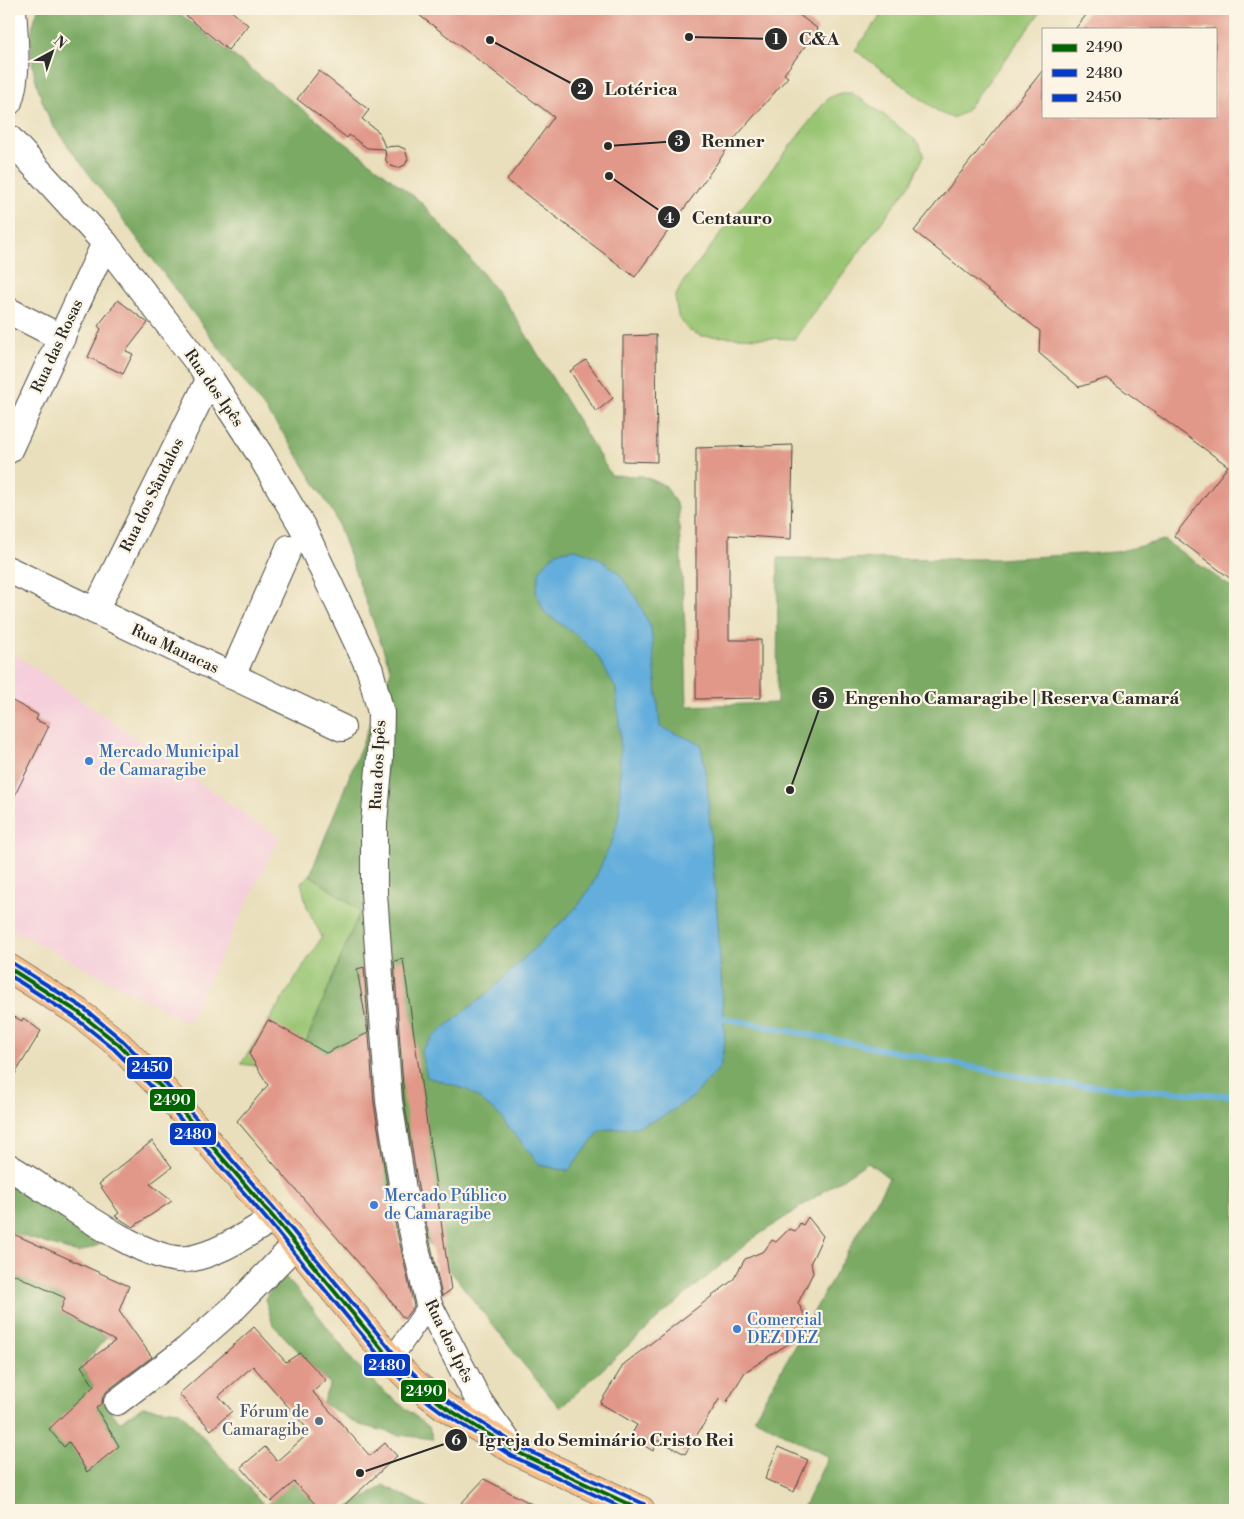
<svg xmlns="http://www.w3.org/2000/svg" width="1244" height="1519" font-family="'Libre Bodoni',serif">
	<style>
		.built { fill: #f5cfdb }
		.green { fill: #99c572; stroke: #62784e }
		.forest { fill: #7aaa64; stroke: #526a48 }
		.water { fill: #64aedc; stroke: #486c84 }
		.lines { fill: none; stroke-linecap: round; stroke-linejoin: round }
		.stream { stroke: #64aedc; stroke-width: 6 }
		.building { fill: #e19889 }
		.pedestrian-casing { stroke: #484641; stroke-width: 22 }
		.minor-casing { stroke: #484641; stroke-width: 28 }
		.primary-casing { stroke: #484641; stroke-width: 29 }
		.pedestrian { stroke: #fff; stroke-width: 20 }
		.minor { stroke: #fff; stroke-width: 26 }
		.primary { stroke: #f6be87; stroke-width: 28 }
		.bus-1-casing { stroke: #fcf5e5; stroke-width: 8 }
		.bus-2-casing { stroke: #fcf5e5; stroke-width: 8 }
		.bus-3-casing { stroke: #fcf5e5; stroke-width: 8 }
		.bus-1 { stroke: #006400; stroke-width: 4 }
		.bus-2 { stroke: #043bc9; stroke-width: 4 }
		.bus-3 { stroke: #043bc9; stroke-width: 4 }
		.shop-dot { fill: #3f7fe0; stroke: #fcf5e5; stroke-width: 2 }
		.service-dot { fill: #5c6f8a; stroke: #fcf5e5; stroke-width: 2 }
		.labels { text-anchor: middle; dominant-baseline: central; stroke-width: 4.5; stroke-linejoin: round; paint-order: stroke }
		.street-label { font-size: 16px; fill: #2b2b2b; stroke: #fcf5e5 }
		.shop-label { font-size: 16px; fill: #366cbe; stroke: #fcf5e5; text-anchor: start }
		.service-label { font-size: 16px; fill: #4e5e75; stroke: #fcf5e5; text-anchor: end }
		.leader { fill: none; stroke: #2b2b2b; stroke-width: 2 }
		.callout-dot { fill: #2b2b2b; stroke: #fcf5e5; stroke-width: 2 }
		.mark-label { font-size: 15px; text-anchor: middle; font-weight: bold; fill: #fff }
		.callout-label { font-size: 18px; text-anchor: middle; font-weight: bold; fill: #2b2b2b; stroke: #fcf5e5; stroke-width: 4.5; stroke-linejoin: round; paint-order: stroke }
		.line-badge { stroke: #fcf5e5; stroke-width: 2 }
		.badge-label { font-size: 14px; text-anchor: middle; font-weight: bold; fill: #fff }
	</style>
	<rect width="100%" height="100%" fill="#fcf5e5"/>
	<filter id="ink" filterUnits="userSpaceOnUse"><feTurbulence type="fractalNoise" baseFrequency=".02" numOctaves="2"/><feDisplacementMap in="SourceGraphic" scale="10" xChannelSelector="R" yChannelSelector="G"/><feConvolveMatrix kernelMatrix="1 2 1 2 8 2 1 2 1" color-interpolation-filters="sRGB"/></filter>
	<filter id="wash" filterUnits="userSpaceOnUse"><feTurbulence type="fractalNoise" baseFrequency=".0096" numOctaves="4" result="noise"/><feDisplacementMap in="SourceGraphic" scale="20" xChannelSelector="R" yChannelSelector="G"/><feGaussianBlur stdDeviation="1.12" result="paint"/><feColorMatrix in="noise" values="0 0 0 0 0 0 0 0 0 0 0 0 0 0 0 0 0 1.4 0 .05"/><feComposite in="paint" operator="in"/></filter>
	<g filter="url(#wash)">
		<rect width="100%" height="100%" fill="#e9dfbc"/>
		<path class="built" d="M9,650l270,188 -91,184 -179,-94z"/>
		<g class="green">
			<path d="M886,9h157l-79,104 -12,5 -12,-5 -85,-63z"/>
			<path d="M841,93h11l32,22 35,28 5,13 -13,27 -117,156 -93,-3 -13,-6 -10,-14 -3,-18 7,-15 146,-185z"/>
			<path d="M310,875l50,36 -66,160 -53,-7 81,-127 -15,-30 -6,-25z"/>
		</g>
		<g class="forest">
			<path d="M38,9h136l247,193 63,73 29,38 98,162 32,1 23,10 12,21 7,120 2,79 90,-3 1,-145 219,1 119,-7 48,-12 71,50v920h-433l26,-53 -74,-39 135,-240 -21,-16 -117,78 -87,73 -104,95 -36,-43 -230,-294 66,-160 -50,-36 81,-204 -56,-155 -47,-76 -235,-314c-13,-27 -23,-56 -22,-87 0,-9 4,-21 7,-30z"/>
			<path d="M9,1179l97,63 -28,11 -69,-21z"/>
			<path d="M9,1272l56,26 -5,14 47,25 -26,30 38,55 24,-15 37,4 85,95 32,-27 24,31h-312z"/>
			<path d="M282,1273l30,34 41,54 34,33 42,33 4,12 -34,-4 -39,-10 -38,-22 8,-19 -57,-59 -8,-26 9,-15z"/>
			<path d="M384,1485l47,25h-87z"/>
		</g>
		<path class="water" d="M576,549l21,8 21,15 16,22 17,33 9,100 41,17 6,40 5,72 5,54 8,132 -5,25 -27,30 -29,19 -27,11 -36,3 -33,41 -28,-6 -42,-51 -30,-24 -41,-13 -6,-26 12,-14 58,-47 87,-84 14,-21 21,-46 6,-24 1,-26v-56l-4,-44 -19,-34 -19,-19 -34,-24 -8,-21 4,-21 16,-18z"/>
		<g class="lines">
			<path class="stream" d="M723,1018l336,66 176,12"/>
		</g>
		<g id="blocks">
			<g class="building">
				<path d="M178,9h51l19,16 -20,25z"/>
				<path d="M411,9h380l27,20 -34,45 4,3 -53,61 -100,139 -128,-97 47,-63z"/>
				<path d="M1091,9h138l6,5v568l-61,-46 54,-70 -121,-88 -28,9 -40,-34 1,-22 -126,-100 129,-161v46h172v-87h-140z"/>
				<path d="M319,71l50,39 -7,9 17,13 6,15 13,-1 7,3 3,10 -3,6 -7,3 -7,-2 -5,-5 -1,-12 -18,-1 -18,-13 -2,3 -50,-39z"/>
				<path d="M118,300l30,23 -22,28 7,3 -10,20 -35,-17 13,-28 -3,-3z"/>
				<path d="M656,335l1,127 -34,-1v-125z"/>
				<path d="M586,360l27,38 -17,14 -26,-41z"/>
				<path d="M793,445l-2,94 -62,-4v105h32v58l-65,1v-251z"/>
				<path d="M9,699l29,16 -2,5 13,6 -40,81z"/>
				<path d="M403,959l48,331 -9,6 -24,-109 -14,-88 -10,-138z"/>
				<path d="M364,967l10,136 14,89 26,114 -10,13 -18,-24 -149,-174 31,-36 -19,-31 19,-34 58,33 42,-20 -11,-64z"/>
				<path d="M9,1014l13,7 1,-3 18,13 -32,53z"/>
				<path d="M152,1141l20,26 -22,17 22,17 -39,26 -18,-11 4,-3 -20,-29z"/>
				<path d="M808,1217l15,19 -12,26 2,11 -15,30 10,18 -8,15 -55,36 -19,31 -6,-5 -35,56 -27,-14 -5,11 -23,-14 7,-12 -37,-22 24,-39 109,-84 12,-21 19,-8 8,-11 4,2 13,-13 7,2 4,-8 3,2z"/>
				<path d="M9,1232l120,54 -10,25 33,46 -44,33 -5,6 -1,7 -6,5 23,38 -32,26 -18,-30 -5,5 -15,-18 45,-43 -13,-20 34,-25 -55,-29 5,-14 -56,-26z"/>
				<path d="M254,1327l32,35 14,-9 26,27 -13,12 57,64 15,-13 12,13 -58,54h-18l-27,-28 -23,20 -30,-35 24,-20 12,14 33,-29 -57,-66 -34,30 13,15 -21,19 -32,-36z"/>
				<path d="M778,1447l30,13 -14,32 -29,-13z"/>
				<path d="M484,1479l59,31h-88z"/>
			</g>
		</g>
	</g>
	<g filter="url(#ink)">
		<use href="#blocks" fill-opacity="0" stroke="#484641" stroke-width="1"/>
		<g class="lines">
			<defs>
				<path id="pedestrian" d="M391,1360l38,-55"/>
				<g id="minor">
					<path d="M9,102c10,-29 6,-63 4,-93"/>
					<path d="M9,138l96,105 105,135 49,75 43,73 68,144 11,43 -1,45 -6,65v70l15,208 14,89 26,115 50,96 35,49"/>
					<path d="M9,311l53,27"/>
					<path d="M9,450l96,-207"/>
					<path d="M9,570l333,158"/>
					<path d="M95,611l115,-233"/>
					<path d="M232,676l57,-128"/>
					<path d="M9,1167c40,23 135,98 179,92 31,-5 59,-25 86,-41"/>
					<path d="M117,1402l70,-53 49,-43 59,-61"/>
				</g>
				<path id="primary" d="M9,968l69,44 40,32 44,44 112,130 117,142 24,24 30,23 70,44 126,59"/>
			</defs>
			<use href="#pedestrian" class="pedestrian-casing"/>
			<use href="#minor" class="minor-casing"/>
			<use href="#primary" class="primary-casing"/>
			<use href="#pedestrian" class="pedestrian"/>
			<use href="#minor" class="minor"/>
			<use href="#primary" class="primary"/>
			<defs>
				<path id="bus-1" d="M9,968l69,44 40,32 44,44 112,130 117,142 24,24 30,23 70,44 126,59"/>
				<path id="bus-2" d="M9,975l65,42 40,32 43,43 112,130 117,142 25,25 31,23 70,44 115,54"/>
				<path id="bus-3" d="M12,963l70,44 40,33 44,44 113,130 117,142 23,23 30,23 69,44 126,58"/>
			</defs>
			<use href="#bus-1" class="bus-1-casing"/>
			<use href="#bus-2" class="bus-2-casing"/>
			<use href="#bus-3" class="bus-3-casing"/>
			<use href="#bus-1" class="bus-1"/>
			<use href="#bus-2" class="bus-2"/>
			<use href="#bus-3" class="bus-3"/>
		</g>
	</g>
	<g class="shop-dot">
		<circle cx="89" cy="761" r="5"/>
		<circle cx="374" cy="1205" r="5"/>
		<circle cx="737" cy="1329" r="5"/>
	</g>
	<circle class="service-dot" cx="319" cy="1421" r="5"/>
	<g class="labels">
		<g class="street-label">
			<text transform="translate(57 346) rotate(-65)">Rua das Rosas</text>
			<text transform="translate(214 388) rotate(55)">Rua dos Ipês</text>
			<text transform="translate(152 495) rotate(-64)">Rua dos Sândalos</text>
			<text transform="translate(175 649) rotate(25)">Rua Manacas</text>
			<text transform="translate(378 765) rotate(-87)">Rua dos Ipês</text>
			<text transform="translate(449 1341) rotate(64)">Rua dos Ipês</text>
		</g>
		<g class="shop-label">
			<text x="99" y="752">Mercado Municipal<tspan x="99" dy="18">de Camaragibe</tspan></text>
			<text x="384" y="1196">Mercado Público<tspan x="384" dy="18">de Camaragibe</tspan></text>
			<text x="747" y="1320">Comercial<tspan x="747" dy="18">DEZ DEZ</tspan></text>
		</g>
		<g class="service-label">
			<text x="309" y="1412">Fórum de<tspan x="309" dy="18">Camaragibe</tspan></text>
		</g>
	</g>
	<path class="leader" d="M689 37L776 39M490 40L582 89M608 146L679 141M609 176L669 217M790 790L823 698M360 1473L456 1440"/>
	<g class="callout-dot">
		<circle cx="689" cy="37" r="5"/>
		<circle cx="490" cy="40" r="5"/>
		<circle cx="608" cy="146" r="5"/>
		<circle cx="609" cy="176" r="5"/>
		<circle cx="790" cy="790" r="5"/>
		<circle cx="360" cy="1473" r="5"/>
		<circle cx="776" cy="39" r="12"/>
		<circle cx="582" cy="89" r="12"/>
		<circle cx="679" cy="141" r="12"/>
		<circle cx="669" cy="217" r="12"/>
		<circle cx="823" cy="698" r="12"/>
		<circle cx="456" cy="1440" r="12"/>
	</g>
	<g class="mark-label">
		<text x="776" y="44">1</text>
		<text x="582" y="94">2</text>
		<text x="679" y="146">3</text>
		<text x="669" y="223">4</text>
		<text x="823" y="703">5</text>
		<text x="456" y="1445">6</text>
	</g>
	<g class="callout-label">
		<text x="819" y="45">C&amp;A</text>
		<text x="641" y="95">Lotérica</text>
		<text x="733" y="147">Renner</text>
		<text x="732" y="224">Centauro</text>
		<text x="1012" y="704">Engenho Camaragibe | Reserva Camará</text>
		<text x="606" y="1446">Igreja do Seminário Cristo Rei</text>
	</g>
	<g class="line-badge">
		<rect x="126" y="1056" width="47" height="24" rx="5" fill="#043bc9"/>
		<rect x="149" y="1088" width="47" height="24" rx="5" fill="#006400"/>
		<rect x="169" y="1122" width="48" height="24" rx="5" fill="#043bc9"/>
		<rect x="363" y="1353" width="48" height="24" rx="5" fill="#043bc9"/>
		<rect x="400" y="1379" width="47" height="24" rx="5" fill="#006400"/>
	</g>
	<g class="badge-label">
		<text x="150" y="1072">2450</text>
		<text x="172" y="1105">2490</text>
		<text x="193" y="1139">2480</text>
		<text x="387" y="1370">2480</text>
		<text x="424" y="1396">2490</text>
	</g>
	<rect width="1244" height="1519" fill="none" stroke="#fcf5e5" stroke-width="30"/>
	<rect x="1042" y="28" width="175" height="90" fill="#fcf5e5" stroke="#a8a49b"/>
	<rect x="1052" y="44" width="25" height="8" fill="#006400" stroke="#a8a49b"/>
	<text x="1086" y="52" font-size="15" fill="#2b2b2b">2490</text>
	<rect x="1052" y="69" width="25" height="8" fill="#043bc9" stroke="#a8a49b"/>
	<text x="1086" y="78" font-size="15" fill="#2b2b2b">2480</text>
	<rect x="1052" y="94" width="25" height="8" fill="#043bc9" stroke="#a8a49b"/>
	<text x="1086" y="102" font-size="15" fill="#2b2b2b">2450</text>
	<g transform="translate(52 52) rotate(40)" stroke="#fcf5e5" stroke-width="4" paint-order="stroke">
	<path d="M0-4L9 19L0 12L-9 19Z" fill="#2b2b2b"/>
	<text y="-8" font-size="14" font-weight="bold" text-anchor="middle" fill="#2b2b2b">N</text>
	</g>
</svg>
